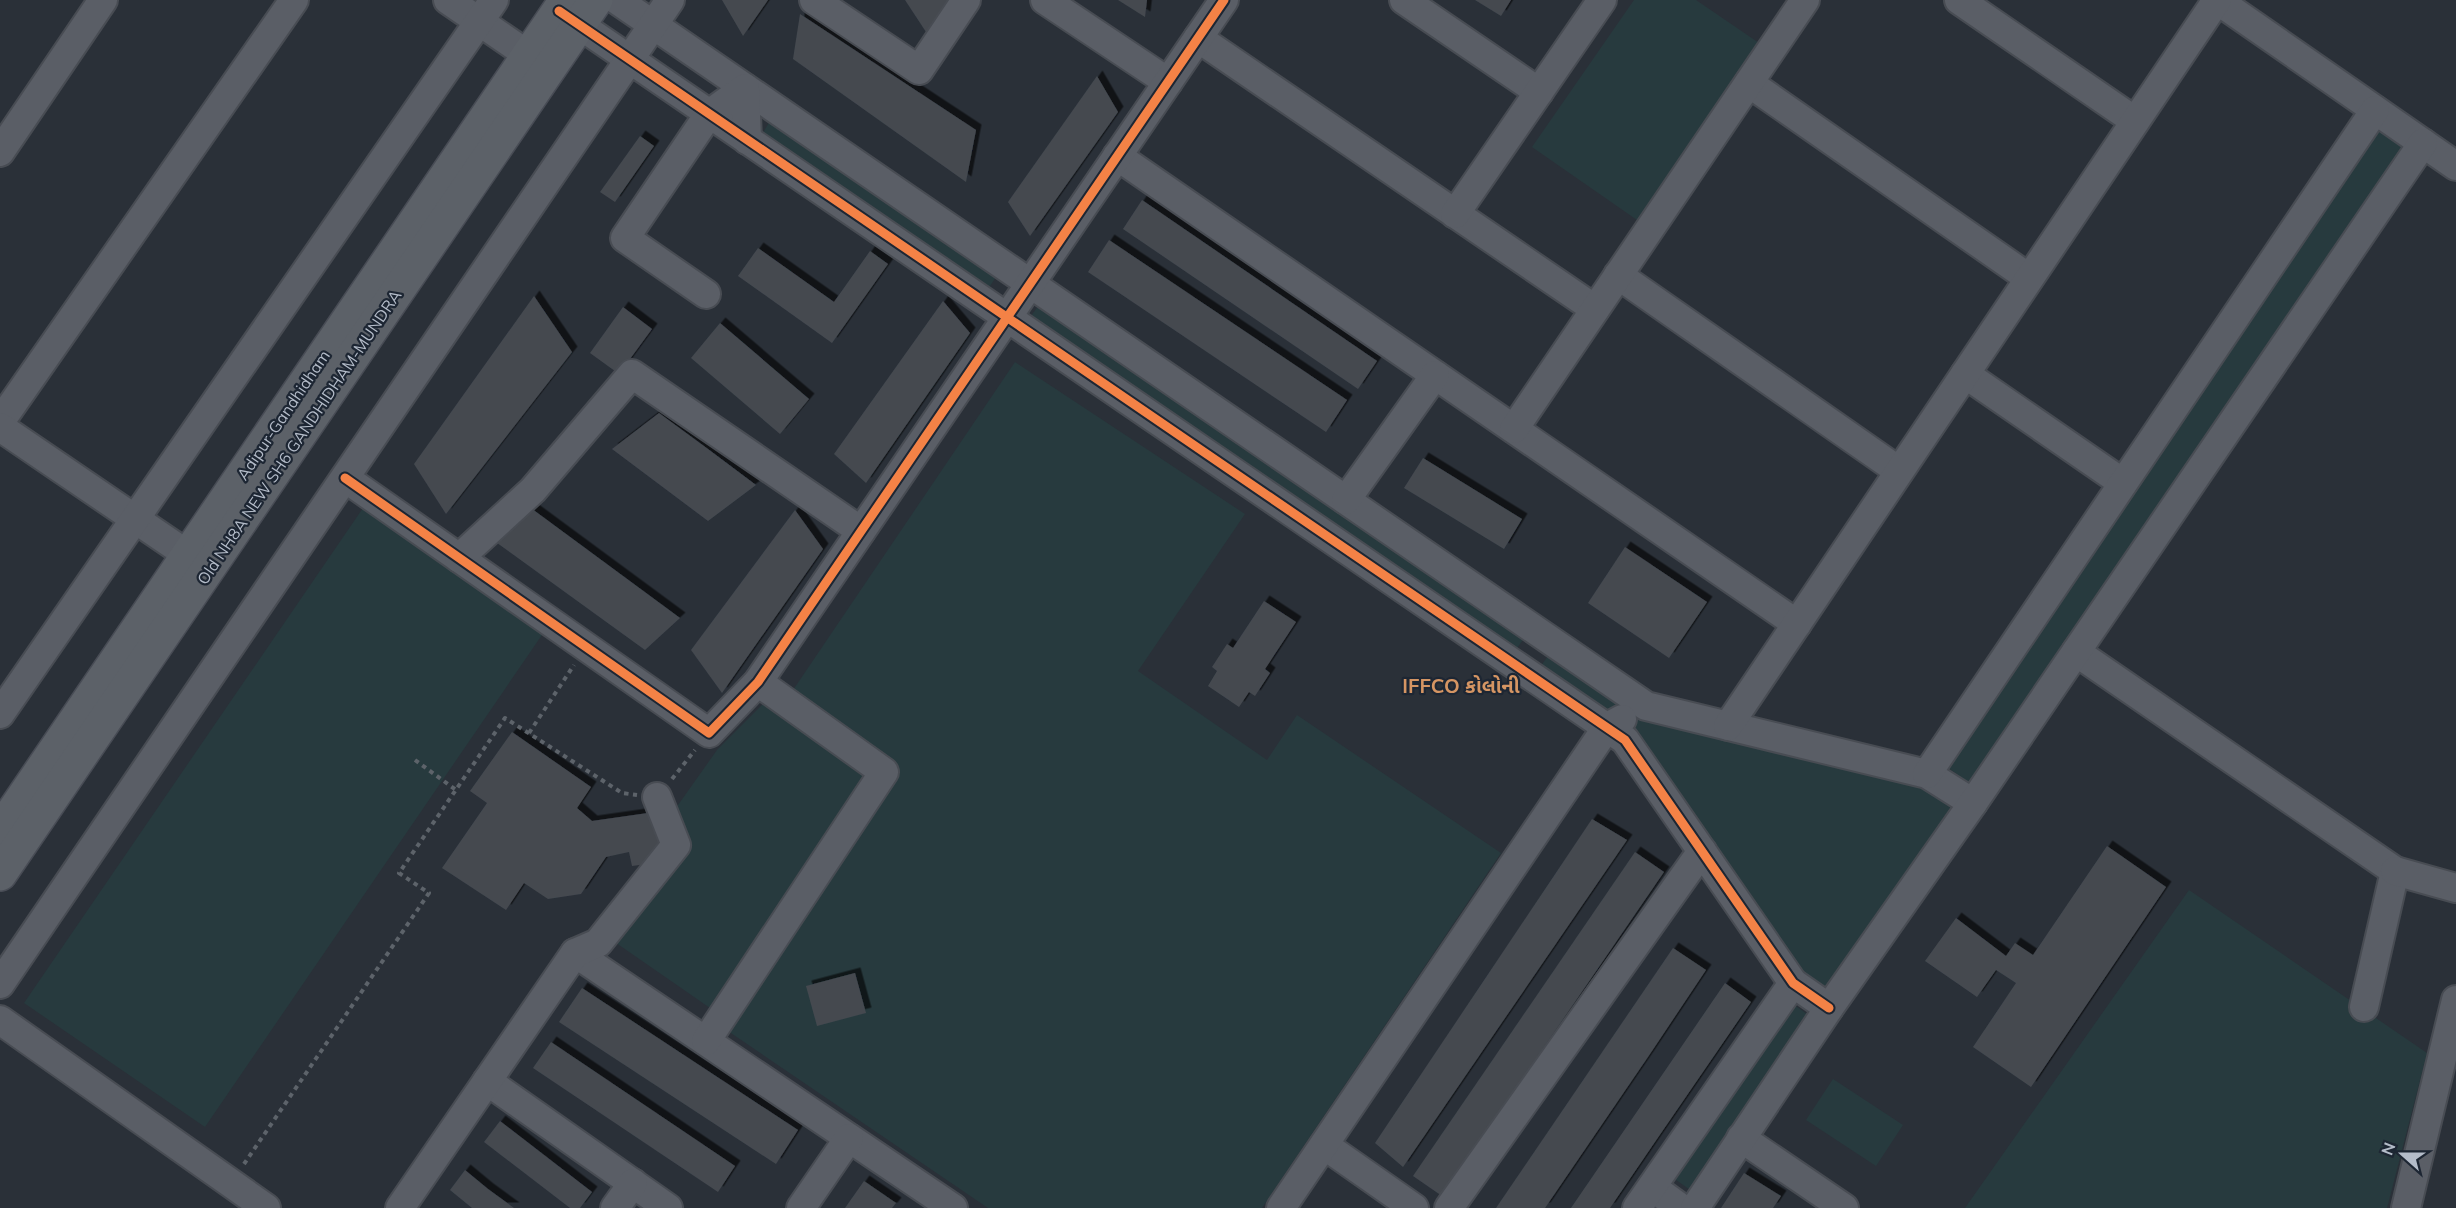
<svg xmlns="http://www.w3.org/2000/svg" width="2456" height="1208" font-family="Mulish,'Noto Sans Gujarati',sans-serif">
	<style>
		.green { fill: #273a3e }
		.building { fill: #444950; filter: url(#shadow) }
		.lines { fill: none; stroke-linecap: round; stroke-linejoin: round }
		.minor-casing { stroke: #484c53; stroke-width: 32 }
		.major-casing { stroke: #484c55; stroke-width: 36 }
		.path { stroke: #5d636a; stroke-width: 4; stroke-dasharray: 4.5 4.5; stroke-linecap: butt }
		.minor { stroke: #5a5e66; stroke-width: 28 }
		.major { stroke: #5c6168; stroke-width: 33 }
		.cycleway-casing { stroke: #1d2633; stroke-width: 13 }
		.cycleway { stroke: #f48246; stroke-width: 9 }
		.labels { text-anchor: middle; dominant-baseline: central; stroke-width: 4.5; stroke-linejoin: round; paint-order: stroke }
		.street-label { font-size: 16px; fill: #b4bcc9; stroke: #1d2633 }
		.quarter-label { font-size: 20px; font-weight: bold; fill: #d59563; stroke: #1d2633 }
	</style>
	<defs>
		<filter id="shadow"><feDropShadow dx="5.5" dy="-5.5" stdDeviation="0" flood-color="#0009"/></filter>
	</defs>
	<rect width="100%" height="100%" fill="#2a3038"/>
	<g class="green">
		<path d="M1634,0h62l63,43 -122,177 -105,-73z"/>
		<path d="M770,121l228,153 -10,15 -227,-153z"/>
		<path d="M2383,126l27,18 -439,640 -27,-19z"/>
		<path d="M1039,305l486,332 -10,14 -487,-331z"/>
		<path d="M1015,362l230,152 -107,157 129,89 30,-45 204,138 -239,355h-274l-263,-179 174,-259 -110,-74z"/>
		<path d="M363,508l181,124 -339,495 -181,-124z"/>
		<path d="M1551,652l99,67 277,66 29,20 -129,187 -26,-19 -164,-234 -100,-68z"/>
		<path d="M765,702l107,70 -162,236 -114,-79 39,-58 35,-4 -4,-45 51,-72z"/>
		<path d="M2189,890l238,163 -40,155h-422z"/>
		<path d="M1793,1004l21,15 -121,173 -21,-15z"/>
		<path d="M1833,1079l70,46 -27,41 -70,-46z"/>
	</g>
	<g class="building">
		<path d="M722,0h46l-25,36z"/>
		<path d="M905,0h45l-22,35z"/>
		<path d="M1118,0h29l-2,17z"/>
		<path d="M1475,0h36l-10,16z"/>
		<path d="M800,14l176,116 -10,52 -173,-123z"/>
		<path d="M1097,76l21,36 -88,124 -22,-34z"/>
		<path d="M640,136l14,10 -39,56 -15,-10z"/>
		<path d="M1142,200l235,161 -19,28 -235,-160z"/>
		<path d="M1109,240l238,160 -21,32 -238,-160z"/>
		<path d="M758,248l76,54 36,-51 18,13 -56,79 -94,-67z"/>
		<path d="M534,296l38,56 -126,162 -32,-50z"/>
		<path d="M943,301l27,32 -104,150 -32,-29z"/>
		<path d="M623,307l29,22 -33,45 -29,-21z"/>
		<path d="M720,323l89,76 -29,35 -89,-76z"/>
		<path d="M659,413l49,36 48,36 -48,36 -96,-72z"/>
		<path d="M1423,458l99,61 -18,30 -100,-61z"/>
		<path d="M524,503l156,115 -35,32 -159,-115z"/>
		<path d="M795,510l28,39 -101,144 -31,-43z"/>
		<path d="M1625,547l82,55 -38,56 -81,-55z"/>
		<path d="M1264,601l32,21 -31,47 5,4 -15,23 -6,-4 -10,15 -31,-21 9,-15 -5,-4 15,-23 6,4z"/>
		<path d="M512,732l79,55 -14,21 15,13 63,-9 7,50 -30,4 -3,-14 -23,5 -25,37 -33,5 -24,-16 -18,27 -64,-42 45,-65 -17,-12z"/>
		<path d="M1592,819l35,21 -224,327 -28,-24z"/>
		<path d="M2107,846l59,41 -135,200 -58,-40 43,-64 -20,-13 -19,27 -52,-36 31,-43 50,38 9,-13 18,12z"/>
		<path d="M1635,852l29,20 -222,324 -29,-20z"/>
		<path d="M1673,948l33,22 -56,84 -105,154h-49z"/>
		<path d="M855,973l11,40 -49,13 -11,-40z"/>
		<path d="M1725,983l26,19 -94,137 -47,69h-39z"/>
		<path d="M582,988l216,142 -22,34 -217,-142z"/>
		<path d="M551,1042l184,124 -17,26 -185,-124z"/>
		<path d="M500,1121l92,71 -12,16h-10l-86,-66z"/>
		<path d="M465,1170l23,19 26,19h-42l-22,-18z"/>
		<path d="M1744,1173l37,23 -8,12h-52z"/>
		<path d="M864,1181l32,22 -4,5h-47z"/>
	</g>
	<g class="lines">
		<defs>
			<g id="minor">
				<path d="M448,0l99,68"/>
				<path d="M617,0l1029,706 281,68 46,29"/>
				<path d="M814,0l105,70 47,-70"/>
				<path d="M1045,0l123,82"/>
				<path d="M1404,0l135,92"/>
				<path d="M1959,0l176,121"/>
				<path d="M2217,0l239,166"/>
				<path d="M562,13l1063,727 168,243 36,25"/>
				<path d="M1198,38l397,271"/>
				<path d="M1749,83l280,195"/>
				<path d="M0,152l103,-152"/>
				<path d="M1117,156l680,468"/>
				<path d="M1455,214l147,-214"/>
				<path d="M1618,275l281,196"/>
				<path d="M706,294l-81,-56 84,-124 36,-26 2,52"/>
				<path d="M1965,374l158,109"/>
				<path d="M0,422l294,-422"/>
				<path d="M0,427l188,128"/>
				<path d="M1514,429l291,-429"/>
				<path d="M345,478l364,255 49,-51 466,-682"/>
				<path d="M1346,500l89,-125"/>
				<path d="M459,558l74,-68 99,-116 229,157"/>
				<path d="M2076,652l319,219 -31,136"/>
				<path d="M0,714l494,-714"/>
				<path d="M1728,726l489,-726"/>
				<path d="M1927,774l448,-664"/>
				<path d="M2395,871l61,17"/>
				<path d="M575,953l378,255"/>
				<path d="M0,984l670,-984"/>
				<path d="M0,1020l266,188"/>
				<path d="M706,1041l178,-269 -126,-90"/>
				<path d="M487,1081l181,127"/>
				<path d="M1741,1138l103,70"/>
				<path d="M1324,1145l90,63"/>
				<path d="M1652,1187l29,21"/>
				<path d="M400,1208l175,-255 23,-10 78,-98 -19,-48"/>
				<path d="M615,1208l18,-25"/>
				<path d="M801,1208l48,-70"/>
				<path d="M1281,1208l326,-481 15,-8"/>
				<path d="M1449,1208l253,-357"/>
				<path d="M1637,1208l156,-225"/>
				<path d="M1695,1208l134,-200 144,-205 450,-660"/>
				<path d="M2406,1208l50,-208"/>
			</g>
			<g id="major">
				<path d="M0,831l566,-831"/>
				<path d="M0,874l596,-874"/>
			</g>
		</defs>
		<use href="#minor" class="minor-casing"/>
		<use href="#major" class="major-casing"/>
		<g class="path">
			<path d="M529,733l45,-68"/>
			<path d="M415,760l41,30"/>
			<path d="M672,779l23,-29"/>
			<path d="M244,1164l185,-271 -30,-20 106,-155 117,75 15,2"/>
		</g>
		<use href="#minor" class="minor"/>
		<use href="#major" class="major"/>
		<defs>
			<g id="cycleway">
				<path d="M559,11l1066,729 168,243 36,25"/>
				<path d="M345,478l364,255 49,-51 466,-682"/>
			</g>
		</defs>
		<use href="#cycleway" class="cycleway-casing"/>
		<use href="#cycleway" class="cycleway"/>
	</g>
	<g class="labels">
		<g class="street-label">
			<text transform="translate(283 415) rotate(-56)">Adipur-Gandhidham</text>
			<text transform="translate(299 437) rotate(-56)">Old NH8A NEW SH6 GANDHIDHAM-MUNDRA</text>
		</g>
		<g class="quarter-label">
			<text x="1461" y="685">IFFCO કોલોની</text>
		</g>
	</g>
	<g transform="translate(2402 1154) rotate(291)" stroke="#1d2633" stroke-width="4.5" paint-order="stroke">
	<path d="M0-4.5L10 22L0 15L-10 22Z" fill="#b4bcc9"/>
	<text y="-9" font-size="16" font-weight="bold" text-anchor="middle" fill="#b4bcc9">N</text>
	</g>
</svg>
